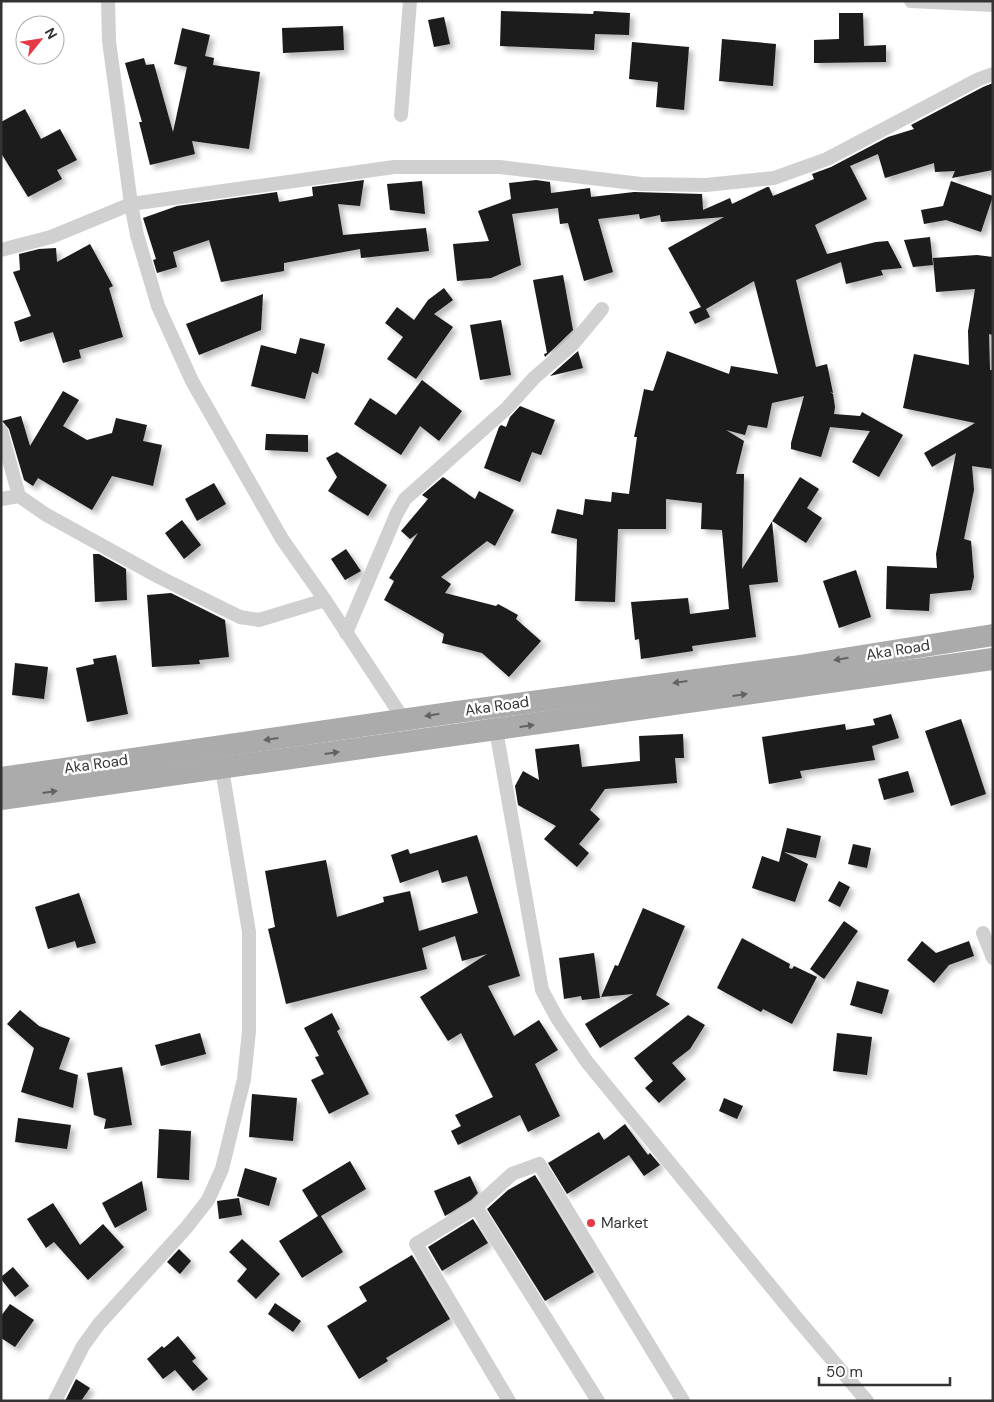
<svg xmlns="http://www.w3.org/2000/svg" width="994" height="1402" font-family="'DM Sans',sans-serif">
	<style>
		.building { fill: #1a1a1a; filter: url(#shadow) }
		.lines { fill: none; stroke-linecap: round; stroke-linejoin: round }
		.street { stroke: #d0d0d0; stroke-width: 14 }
		.primary { stroke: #ababab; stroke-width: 22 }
		.oneway { fill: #636363 }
		.poi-dot { fill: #e63946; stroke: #fff; stroke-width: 2 }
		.labels { text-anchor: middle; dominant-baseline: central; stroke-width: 5; stroke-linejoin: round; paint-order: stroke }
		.street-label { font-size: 15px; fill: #333; stroke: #fff }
		.poi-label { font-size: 15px; fill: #333; stroke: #fff; text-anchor: start }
	</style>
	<defs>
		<filter id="shadow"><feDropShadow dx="4.5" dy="4.5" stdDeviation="2.5" flood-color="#0004"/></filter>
	</defs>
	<rect width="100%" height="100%" fill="#fff"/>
	<g class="building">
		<path d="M501,11l92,3 1,-3 36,2 -1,22 -34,-1 -1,16 -94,-4z"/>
		<path d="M839,13h24l1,33 22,-1v17l-72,1v-23l25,-1z"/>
		<path d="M444,17l6,27 -16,3 -6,-27z"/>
		<path d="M343,26l1,24 -61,3 -1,-25z"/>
		<path d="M182,28l28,7 -5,21 9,2 -1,7 47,7 -11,77 -57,-8 3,13 -45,11 -11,-43h3l-17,-59 19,-5 2,7 8,-1 19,68 14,-65 -13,-3z"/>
		<path d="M722,39l54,5 -3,42 -54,-5z"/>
		<path d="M632,42l57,5 -5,63 -28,-3 2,-25 -29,-3z"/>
		<path d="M993,83v87l-41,8 3,-7 -20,1 -1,-9 -49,15 -7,-24 -28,12 17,33 -52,26 12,29 49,-12 12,-1 14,27 -21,2 2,5 -37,9 -5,-22 -45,18 20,87 11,-3 6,29 -3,-1 3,2 2,13 -1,7 26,2 2,-4 41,23 -24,42 -27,-15 18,-31 -40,-4 -9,30 -30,-8v-6l13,-47 -32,7 -5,25 -19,-3 -3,10 -19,-5 18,11 -8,33h8l-2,95 58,-92 19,12 -12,19 15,10 -16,25 -34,-22 6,61 -29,3 7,52 -64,9 1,5 -52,8 -2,-20 -4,1 -4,-38 57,-4 2,16 39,-5 -7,-79 -21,-1 1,-26 -36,-4v30h-48l-3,73 -40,-1 2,-62 -26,-6 6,-24 26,6 2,-16 26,3 1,-10 17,2 8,-57h-3l10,-48 9,2 14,-40 62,23 2,-8 47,8 -24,-93 -48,28 4,8 -15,7 -6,-12 12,-5 -33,-59 56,-31 -63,5 -1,-7 -20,4 -1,-5 -41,5 15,53 -29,9 -16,-58 -8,1 -2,-16 -46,6 9,51 -30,13 -34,3 -4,-37 36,-3 -11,-30 33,-12 -2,-16 27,-3 14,2 1,11 39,-5 1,9 43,-5 68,2 1,16 27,-12 2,6 35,-17h2l4,9 41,-17 -2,-5 19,-7 57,-30 26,-8 -3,-4 72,-38z"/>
		<path d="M25,109l16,30 19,-10 17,31 -20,10 5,9 -34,18 -27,-44v-31z"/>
		<path d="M364,180l-4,26 -22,-2 5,31 83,-7 3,23 -68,7 -1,-9 -76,14v8l-63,11 -12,-42 -36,12 4,15 -20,6 -4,-13 3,-1 -13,-41 34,-12 100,-14 2,10 34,-6 -1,-9z"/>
		<path d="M422,181l3,33 -35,-4 -3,-26z"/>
		<path d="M951,181l42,15 -12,36 -35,-12 -22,4 -3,-14 22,-4z"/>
		<path d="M930,237l3,28 -20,2 -9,-27z"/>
		<path d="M90,244l23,42 -4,2 14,49 -44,13 2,8 -18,5 -10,-31 -33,10 -6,-20 17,-6 -18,-44 7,-2 -1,-16 20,-5 17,-1 1,14z"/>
		<path d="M977,255l16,2v78l-4,-1 1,36h3v99l-21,-3 2,24 -10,49 7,2 3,36 -3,13 -41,4 -1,17 -43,-2 1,-43 50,2 -1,-14 20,-101 -24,14 -8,-14 51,-30 -72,-15 11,-54 55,11 -1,-34 7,-42 -39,3 -3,-34z"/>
		<path d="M563,275l10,55 -28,27 -1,-3 3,-1 -14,-73z"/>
		<path d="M444,288l9,12 -19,14 19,13 -37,52 -29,-20 16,-22 -18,-14 12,-16 17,13 14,-20z"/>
		<path d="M263,294l-2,36 -62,25 -13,-31z"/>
		<path d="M501,320l10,55 -31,5 -10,-55z"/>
		<path d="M300,338l25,6 -7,30 -6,-2 -7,27 -54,-13 10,-41 35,9z"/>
		<path d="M578,351l5,17 -33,8z"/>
		<path d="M422,380l40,31 -23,30 -19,-15 -19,29 -47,-31 16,-26 26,17z"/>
		<path d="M63,391l16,9 -16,26 24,14 25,-7 4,-15 31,7 -4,16 19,4 -9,41 -41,-10 -20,34 -54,-32 -5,8 -9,-6 -15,-51 -7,-8 19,-5 9,30z"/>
		<path d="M520,406l35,14 -14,35 -9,-3 -12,30 -36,-14 15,-41 2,-2 5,2 4,-10z"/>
		<path d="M266,434l42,1v17l-43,-2z"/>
		<path d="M337,452l50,33 -19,31 -40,-25 9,-14 -11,-19z"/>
		<path d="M443,477l32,22 4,-8 35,19 -19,36 -8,-5 -46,36 10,7 -6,9 51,13 2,-2 20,11 -2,4 25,22 -32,36 -27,-24 -40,-10 2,-9 -60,-34 10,-19 -5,-3 29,-45 -8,6 -9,-8 27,-32 -6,-4z"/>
		<path d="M214,483l12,21 -29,17 -12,-22z"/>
		<path d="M182,520l19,25 -17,14 -19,-26z"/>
		<path d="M346,549l15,22 -16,9 -14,-21z"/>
		<path d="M93,554h6l27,15 1,31 -32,2z"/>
		<path d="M856,570l15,47 -32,11 -16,-47z"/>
		<path d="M171,593l54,27 4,37 -30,3 1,4 -48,3 -5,-72z"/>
		<path d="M116,655l12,59 -41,8 -11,-54 18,-4 -1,-5z"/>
		<path d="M15,663l33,4 -4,32 -32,-4z"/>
		<path d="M891,714l8,24 -27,8 3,14 -75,11 2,7 -33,6 -7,-47 83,-13 1,6 29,-5 -2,-6z"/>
		<path d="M961,719l25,75 -35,12 -26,-75z"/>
		<path d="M683,734l1,24h-9l2,25 -72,6 -15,21 10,9 -21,25 10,9 -12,14 -33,-28 12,-13 -38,-21 -3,-19 8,-15 16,9 -4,-31 44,-5 3,23 58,-6 -1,-25z"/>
		<path d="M908,771l6,21 -30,8 -6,-21z"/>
		<path d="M787,828l34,8 -5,22 -32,-6 24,12 -13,38 -43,-14 10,-32 17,6z"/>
		<path d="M477,835l43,141 -32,10 26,50 25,-16 19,30 -23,14 25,52 -32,16 -8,-17 -62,30 -7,-14 10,-5 -6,-11 38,-18 -32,-64 -13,8 -28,-44 67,-43 -25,7 -7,-25 -33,12 5,21 -141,35 -18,-75 7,-2 -10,-56 61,-11 11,57 47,-15 -1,-5 27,-6 9,40 59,-18 -11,-37 -25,7 -4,-13 -38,13 -9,-28 17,-6 2,5z"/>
		<path d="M853,844l18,4 -4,20 -19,-4z"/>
		<path d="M839,881l11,6 -10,20 -12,-6z"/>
		<path d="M79,893l17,50 -19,5 -2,-7 -27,8 -13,-42z"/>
		<path d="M643,908l42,18 -29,69 14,9 -70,44 -15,-24 48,-30 -32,3 14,-32 3,1z"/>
		<path d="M844,921l14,10 -34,48 -14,-10z"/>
		<path d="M742,938l48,26 -1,4 3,1 2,-3 23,11 -25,47 -29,-15 -2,3 -44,-24z"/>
		<path d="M922,941l14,12 33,-12 5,15 -25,9 -15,18 -27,-23z"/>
		<path d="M594,953l6,45 -18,2 -1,-4 -17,3 -5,-41z"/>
		<path d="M857,981l32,9 -7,24 -32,-9z"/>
		<path d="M20,1010l19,16 31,12 -11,31 19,6 -5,33 -52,-16 13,-44 -27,-24z"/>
		<path d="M332,1013l8,16 -3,2 32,63 -40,20 -18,-34 13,-6 -9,-17 4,-1 -15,-28z"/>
		<path d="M688,1015l17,10 -15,24 -18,14 14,16 -27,24 -14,-15 8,-7 -19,-23z"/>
		<path d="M200,1033l6,21 -45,12 -6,-21z"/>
		<path d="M837,1033l35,4 -5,38 -34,-4z"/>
		<path d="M122,1067l10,58 -28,4 2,-10 -12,-4 -7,-42z"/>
		<path d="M252,1094l45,4 -4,43 -44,-4z"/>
		<path d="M724,1098l19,8 -6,13 -18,-8z"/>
		<path d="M18,1118l53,7 -4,24 -52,-7z"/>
		<path d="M625,1124l23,31 2,-2 10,12 -16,11 -15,-21 -62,39 -19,-31 51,-31 5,8z"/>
		<path d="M159,1129l32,2 -2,49 -32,-2z"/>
		<path d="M350,1161l16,28 -45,27 22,36 -41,26 -23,-37 39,-25 -16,-26z"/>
		<path d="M245,1168l32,10 -8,28 -32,-10z"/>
		<path d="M535,1175l59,97 -49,29 -58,-92 21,-19z"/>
		<path d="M470,1176l8,17 -7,7 -26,16 -11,-25z"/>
		<path d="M142,1181l5,29 -32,18 -13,-25z"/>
		<path d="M239,1198l3,17 -23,4 -2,-18z"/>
		<path d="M53,1203l27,42 23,-21 21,23 -36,33 -34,-38 -8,6 -19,-29z"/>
		<path d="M473,1219l15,24 -46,28 -14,-24z"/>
		<path d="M242,1239l38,35 -24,25 -19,-18 10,-12 -18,-17z"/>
		<path d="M179,1249l12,12 -11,13 -13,-12z"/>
		<path d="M412,1255l38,64 -64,39 2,3 -29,18 -32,-53 40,-25 -8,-14z"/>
		<path d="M13,1267l16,19 -14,11 -14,-18v-2z"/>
		<path d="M275,1303l26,18 -8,11 -25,-18z"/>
		<path d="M10,1304l24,16 -19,27 -14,-9v-22z"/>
		<path d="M178,1336l18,22 -4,3 16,18 -15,12 -18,-21 -12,9 -16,-20 15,-13 2,2z"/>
		<path d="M76,1379l14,9 -9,13h-16z"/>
	</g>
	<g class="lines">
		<g class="street">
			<path d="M108,1l1,40 22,163 6,31 21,71 34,75 90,158 43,61 79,120"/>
			<path d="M911,1l82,4"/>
			<path d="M401,115l9,-114"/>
			<path d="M1,250l50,-13 80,-33 263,-37h106l141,17 65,1 68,-7 53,-19 152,-80 14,-5"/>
			<path d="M1,431l18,65 26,18 114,63 81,40 19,3 66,-20"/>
			<path d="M1,499l18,-3"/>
			<path d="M346,633l51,-120 8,-14 101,-90 28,-31 39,-34 29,-35"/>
			<path d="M496,730l46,260 15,28 30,44 208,254 72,85"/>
			<path d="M983,933l10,25"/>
			<path d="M476,1207l122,194"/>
			<path d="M55,1401l28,-55 16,-22 87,-96 22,-28 14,-31 22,-90 5,-48v-99l-27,-163"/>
			<path d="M509,1401l-93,-157 60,-37 36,-33 27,-10 144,237"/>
		</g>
		<g class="primary">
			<path d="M1,778l456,-66 336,-45 200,-32"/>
			<path d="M1,799l992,-140"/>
		</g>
	</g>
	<defs><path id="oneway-solid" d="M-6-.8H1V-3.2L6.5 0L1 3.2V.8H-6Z" transform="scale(1.25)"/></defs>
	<g class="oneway">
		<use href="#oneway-solid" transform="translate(841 659) rotate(171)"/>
		<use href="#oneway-solid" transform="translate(680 682) rotate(172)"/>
		<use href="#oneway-solid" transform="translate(740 695) rotate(-8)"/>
		<use href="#oneway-solid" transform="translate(432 715) rotate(171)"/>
		<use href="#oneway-solid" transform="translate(527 726) rotate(-8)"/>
		<use href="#oneway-solid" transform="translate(271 739) rotate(172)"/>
		<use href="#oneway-solid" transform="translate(332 753) rotate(-8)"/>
		<use href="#oneway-solid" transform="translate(50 792) rotate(-8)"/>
	</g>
	<circle class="poi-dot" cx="591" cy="1223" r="5"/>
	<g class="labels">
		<g class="street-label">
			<text transform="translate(898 650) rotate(-9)">Aka Road</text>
			<text transform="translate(497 706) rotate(-8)">Aka Road</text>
			<text transform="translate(96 764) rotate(-8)">Aka Road</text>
		</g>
		<g class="poi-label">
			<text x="601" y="1223">Market</text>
		</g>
	</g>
	<rect width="994" height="1402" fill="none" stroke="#333333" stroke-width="5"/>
	<g transform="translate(40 40) rotate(60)"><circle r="24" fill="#ffffff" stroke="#adadad"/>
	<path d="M0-4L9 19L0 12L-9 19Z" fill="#e63946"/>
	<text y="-8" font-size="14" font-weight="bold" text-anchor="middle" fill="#333333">N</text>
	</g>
	<path d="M819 1377v8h131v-8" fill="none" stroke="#333333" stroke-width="2.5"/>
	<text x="826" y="1377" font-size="15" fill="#333333" stroke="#ffffff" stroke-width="4" paint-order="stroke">50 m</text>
</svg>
